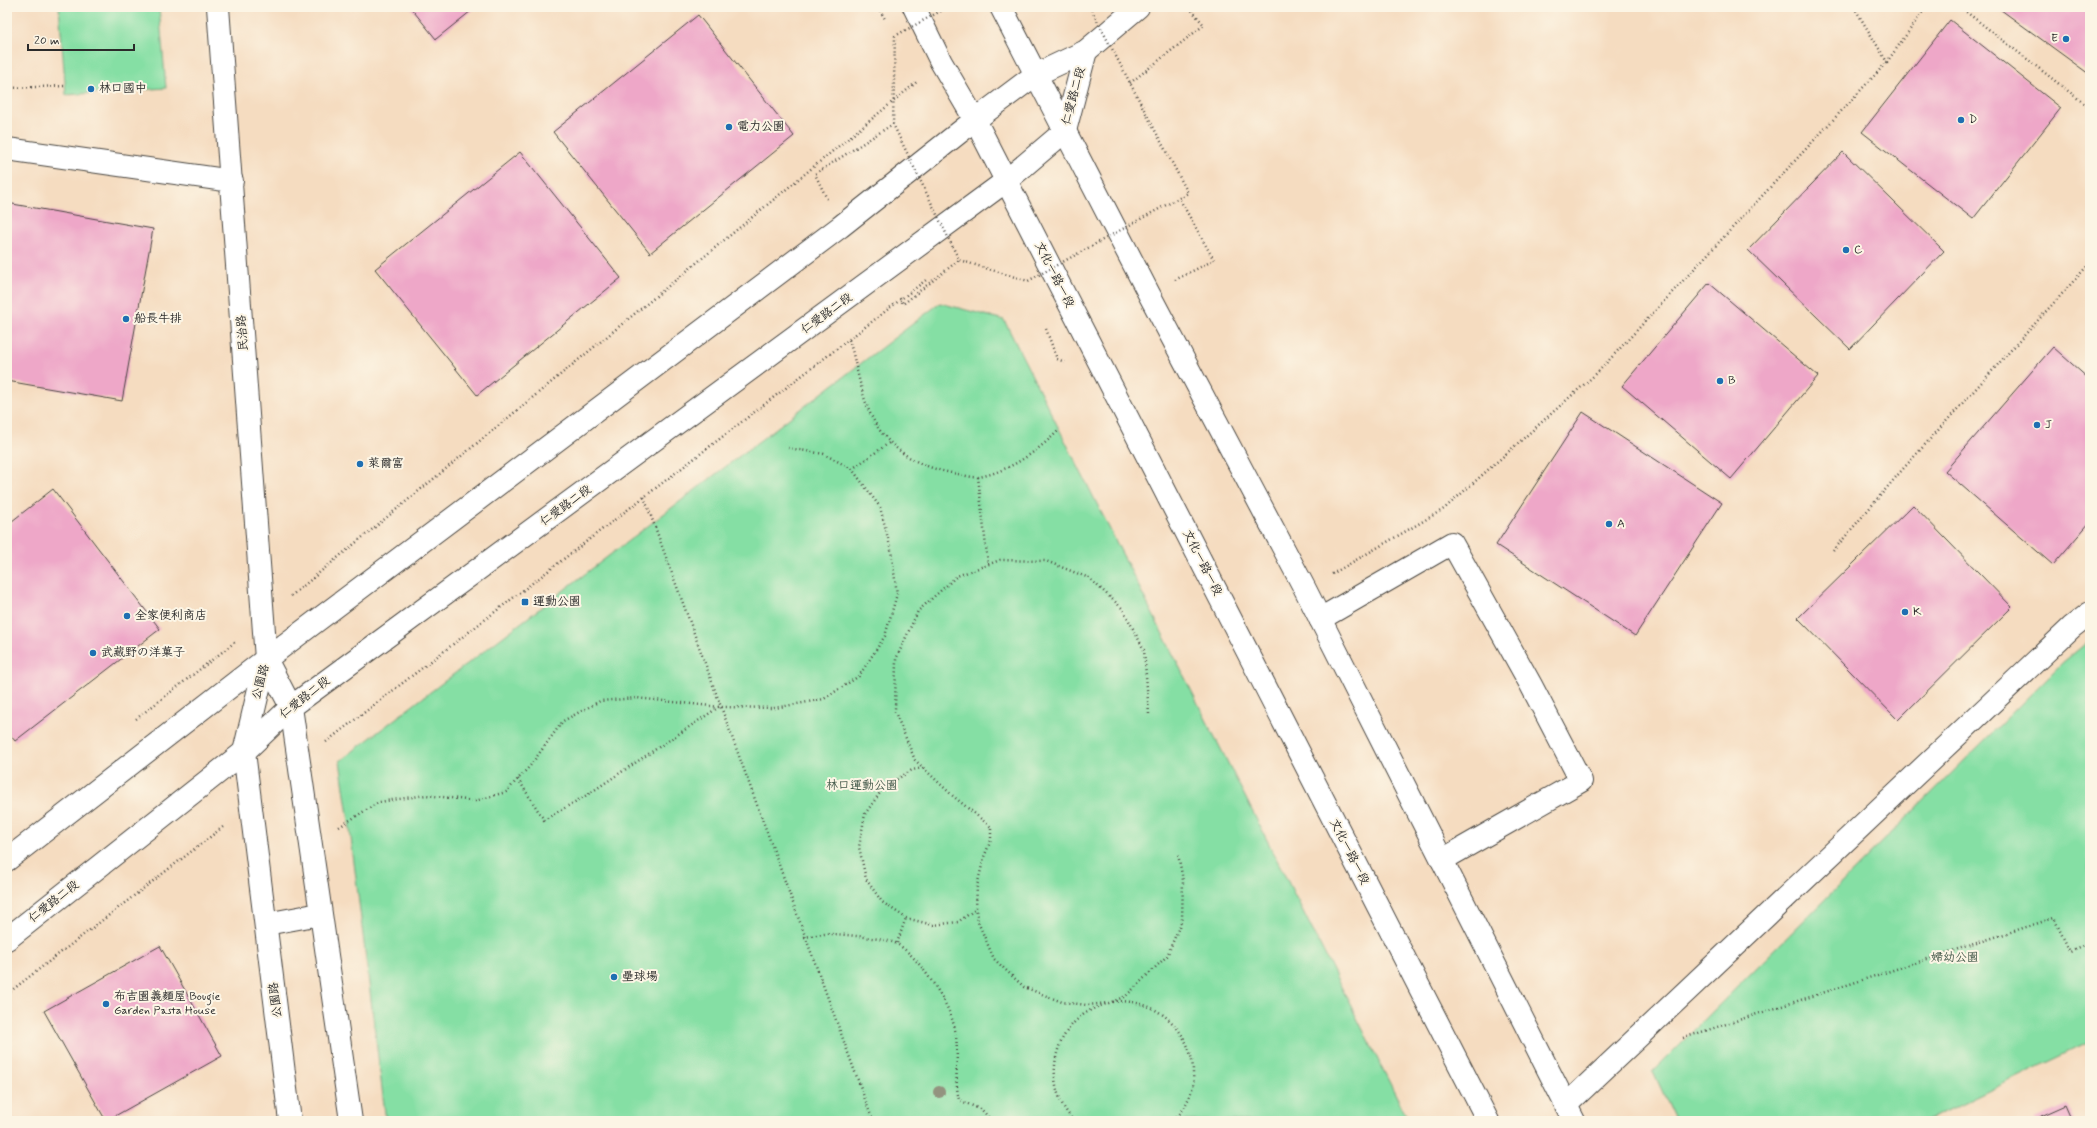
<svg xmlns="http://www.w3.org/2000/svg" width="2097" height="1128" font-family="Mynerve,'LXGW WenKai TC','Klee One',sans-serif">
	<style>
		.green { fill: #85dfa4; stroke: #588568 }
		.building { fill: #eea7c8 }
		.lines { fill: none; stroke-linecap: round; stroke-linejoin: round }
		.minor-casing { stroke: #494641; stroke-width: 24 }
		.major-casing { stroke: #494641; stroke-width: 24 }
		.path { stroke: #494641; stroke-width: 2.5; stroke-dasharray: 1 3; stroke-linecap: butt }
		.minor { stroke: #fff; stroke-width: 22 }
		.major { stroke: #fff; stroke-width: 22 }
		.path-bridge { stroke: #494641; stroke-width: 2.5; stroke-dasharray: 1 3; stroke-linecap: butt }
		.tree { fill: #93937f }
		.poi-dot { fill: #1f6fb2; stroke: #fcf5e5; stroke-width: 1.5 }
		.labels { text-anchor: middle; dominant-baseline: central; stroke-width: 4; stroke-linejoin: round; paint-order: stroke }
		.poi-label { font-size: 12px; fill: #2b2b2b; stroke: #fcf5e5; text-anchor: start }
		.street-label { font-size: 12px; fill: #2b2b2b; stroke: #fcf5e5 }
		.park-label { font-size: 12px; fill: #425849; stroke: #fcf5e5 }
	</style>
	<rect width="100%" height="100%" fill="#fcf5e5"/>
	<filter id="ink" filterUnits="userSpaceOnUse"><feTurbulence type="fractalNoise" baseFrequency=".025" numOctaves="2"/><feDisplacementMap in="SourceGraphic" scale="8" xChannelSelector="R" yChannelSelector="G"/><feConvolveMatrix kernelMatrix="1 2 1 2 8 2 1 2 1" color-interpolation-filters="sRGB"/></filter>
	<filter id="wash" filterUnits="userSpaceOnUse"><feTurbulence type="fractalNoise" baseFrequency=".012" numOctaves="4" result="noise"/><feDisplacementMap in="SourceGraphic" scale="16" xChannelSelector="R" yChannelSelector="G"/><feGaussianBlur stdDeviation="0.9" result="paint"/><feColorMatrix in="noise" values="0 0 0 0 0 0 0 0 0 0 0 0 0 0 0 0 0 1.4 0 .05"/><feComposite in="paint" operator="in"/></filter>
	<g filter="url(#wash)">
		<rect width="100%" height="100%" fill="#f5dcc0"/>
		<g class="green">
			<path d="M59,7h100l7,81 -100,7z"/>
			<path d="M940,303l64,17 405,801h-1023l-37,-299 -9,-61z"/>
			<path d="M2090,640v402l-164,79h-250l-23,-50 409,-408z"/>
		</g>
		<g id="blocks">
			<g class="building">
				<path d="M410,7h66l-40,32z"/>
				<path d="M1997,7h93v65l-1,2z"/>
				<path d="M698,15l96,121 -144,117 -97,-121z"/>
				<path d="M1950,20l111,88 -88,111 -111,-87z"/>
				<path d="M520,152l101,126 -144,117 -102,-126z"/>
				<path d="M1843,152l101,99 -94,98 -102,-99z"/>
				<path d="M7,203l146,26 -31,172 -115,-20z"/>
				<path d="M1709,283l109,93 -87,103 -109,-93z"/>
				<path d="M2053,347l37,33v142l-37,43 -108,-94z"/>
				<path d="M1583,412l139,91 -87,133 -139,-91z"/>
				<path d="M53,489l107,140 -145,112 -8,-10v-206z"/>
				<path d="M1913,505l99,102 -114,113 -100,-102z"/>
				<path d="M160,946l62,110 -116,65 -62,-110z"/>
				<path d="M2067,1105l7,16h-43z"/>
			</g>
		</g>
	</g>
	<g filter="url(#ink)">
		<use href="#blocks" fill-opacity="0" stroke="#494641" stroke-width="1"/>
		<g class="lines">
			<defs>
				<g id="minor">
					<path d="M218,7l48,652 -22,93 46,369"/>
					<path d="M7,149l225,32"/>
					<path d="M1320,619l132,-76 79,142 50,96 -139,79"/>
					<path d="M266,659l25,48 60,414"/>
					<path d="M266,924l54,-10"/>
					<path d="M1566,1105l506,-478 18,-14"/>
				</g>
				<g id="major">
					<path d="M914,7l27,55 34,58 513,1001"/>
					<path d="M1001,7l148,287 156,295 269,532"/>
					<path d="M7,860l259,-201 574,-432 135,-107 60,-45 51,-24 52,-44"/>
					<path d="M7,939l237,-187 47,-45 715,-526 59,-50 21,-80"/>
				</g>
			</defs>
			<use href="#minor" class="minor-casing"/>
			<use href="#major" class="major-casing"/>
			<g class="path">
				<path d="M878,7l7,12"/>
				<path d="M1854,7l33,55 39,-55"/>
				<path d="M1960,7l130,101"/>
				<path d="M1130,83l74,-58 -15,-18"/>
				<path d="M7,88l58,-2"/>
				<path d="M827,199l-12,-25 78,-50"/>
				<path d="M1175,280l39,-20 -35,-62"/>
				<path d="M900,298l3,6 56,-44"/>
				<path d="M1046,329l11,30 8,3"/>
				<path d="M849,340c8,25 12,58 25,81 17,31 49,48 84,53 6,1 14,4 21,3 31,-6 59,-26 80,-47"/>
				<path d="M852,469l37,-26"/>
				<path d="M978,477l10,87"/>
				<path d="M644,497l229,624"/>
				<path d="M1833,551l69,-81 188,-207"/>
				<path d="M1332,574l112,-65 153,-136 290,-311"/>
				<path d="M291,596l627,-515"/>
				<path d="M1149,714l-5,-64 -21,-41 -34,-31 -43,-17 -46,-1 -43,16 -39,35 -22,48 -1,53 20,48 38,36 38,31v13l-7,17 -7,29 -1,23 2,13 16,37 30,28 38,15 25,3 22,-2 17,-7 41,-40 15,-36 1,-40 -5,-26"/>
				<path d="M136,719l99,-77"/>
				<path d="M326,742l600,-462"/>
				<path d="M923,768l-11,2 -28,17 -19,27 -6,33 7,32 16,23 24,16 27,7 25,-3 18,-13"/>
				<path d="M518,779l26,41 43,-25 132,-88"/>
				<path d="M339,827l40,-25 47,-7 49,6 31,-9 24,-26 33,-45 37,-20 36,-3 84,9 55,1 49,-9 35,-23 26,-40 12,-42 -6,-44 -11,-43 -28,-38 -28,-15 -36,-6"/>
				<path d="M804,937c9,-1 19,-4 28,-3 10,0 58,5 65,10 21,12 49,55 56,78 8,25 0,53 6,78l23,10 10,11"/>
				<path d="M897,943l9,-25"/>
				<path d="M7,994l216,-167"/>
				<path d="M1113,1002c41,-6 79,28 80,69 0,5 1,11 0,15 -4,14 -10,25 -19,35"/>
				<path d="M1683,1038l371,-120 16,34 20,-9"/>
				<path d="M1074,1121c-30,-32 -25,-87 15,-110 5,-3 11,-5 17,-7"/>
			</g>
			<use href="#minor" class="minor"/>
			<use href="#major" class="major"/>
			<path class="path-bridge" d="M948,7l-53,29 -2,88 66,136 69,21 160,-88 -98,-186"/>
		</g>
		<circle class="tree" cx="939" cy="1092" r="6"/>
	</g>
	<g class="poi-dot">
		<circle cx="2066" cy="39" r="4"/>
		<circle cx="91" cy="89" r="4"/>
		<circle cx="1961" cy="120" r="4"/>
		<circle cx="729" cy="127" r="4"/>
		<circle cx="1846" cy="250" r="4"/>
		<circle cx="126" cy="319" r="4"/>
		<circle cx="1720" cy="381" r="4"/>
		<circle cx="2037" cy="425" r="4"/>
		<circle cx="360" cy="464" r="4"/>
		<circle cx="1609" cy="524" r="4"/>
		<rect x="521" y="598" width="8" height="8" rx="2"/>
		<circle cx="1905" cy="612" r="4"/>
		<circle cx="127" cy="616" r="4"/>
		<circle cx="93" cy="653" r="4"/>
		<circle cx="614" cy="977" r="4"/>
		<circle cx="106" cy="1004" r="4"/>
	</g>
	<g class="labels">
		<g class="poi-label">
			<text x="2058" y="39" text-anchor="end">E</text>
			<text x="99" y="89">林口國中</text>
			<text x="1969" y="120">D</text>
			<text x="737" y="127">電力公園</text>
			<text x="1854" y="250">C</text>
			<text x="134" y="319">船長牛排</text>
			<text x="1728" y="381">B</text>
			<text x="2045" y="425">J</text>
			<text x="368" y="464">萊爾富</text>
			<text x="1617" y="524">A</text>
			<text x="533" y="602">運動公園</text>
			<text x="1913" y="612">K</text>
			<text x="135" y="616">全家便利商店</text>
			<text x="101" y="653">武藏野の洋菓子</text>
			<text x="622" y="977">壘球場</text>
			<text x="114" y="997">布吉園義麵屋 Bougie<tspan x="114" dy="14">Garden Pasta House</tspan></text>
		</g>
		<g class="street-label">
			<text transform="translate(1074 96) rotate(-75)">仁愛路二段</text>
			<text transform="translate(1054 275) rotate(63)">文化一路一段</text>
			<text transform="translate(827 314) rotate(-36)">仁愛路二段</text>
			<text transform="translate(243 333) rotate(-94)">民治路</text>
			<text transform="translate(566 506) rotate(-36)">仁愛路二段</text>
			<text transform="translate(1202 563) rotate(63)">文化一路一段</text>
			<text transform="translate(261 682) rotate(-75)">公園路</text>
			<text transform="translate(305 698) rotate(-38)">仁愛路二段</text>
			<text transform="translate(1349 852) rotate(63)">文化一路一段</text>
			<text transform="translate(54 902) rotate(-38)">仁愛路二段</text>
			<text transform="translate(276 1000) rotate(-97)">公園路</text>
		</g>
		<g class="park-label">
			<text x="862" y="786">林口運動公園</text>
			<text x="1955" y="958">婦幼公園</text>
		</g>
	</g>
	<rect width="2097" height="1128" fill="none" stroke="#fcf5e5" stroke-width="24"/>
	<path d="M28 44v6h106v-6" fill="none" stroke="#2b2b2b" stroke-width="2"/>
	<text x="34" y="44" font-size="12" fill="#2b2b2b" stroke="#fcf5e5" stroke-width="3" paint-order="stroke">20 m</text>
</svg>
